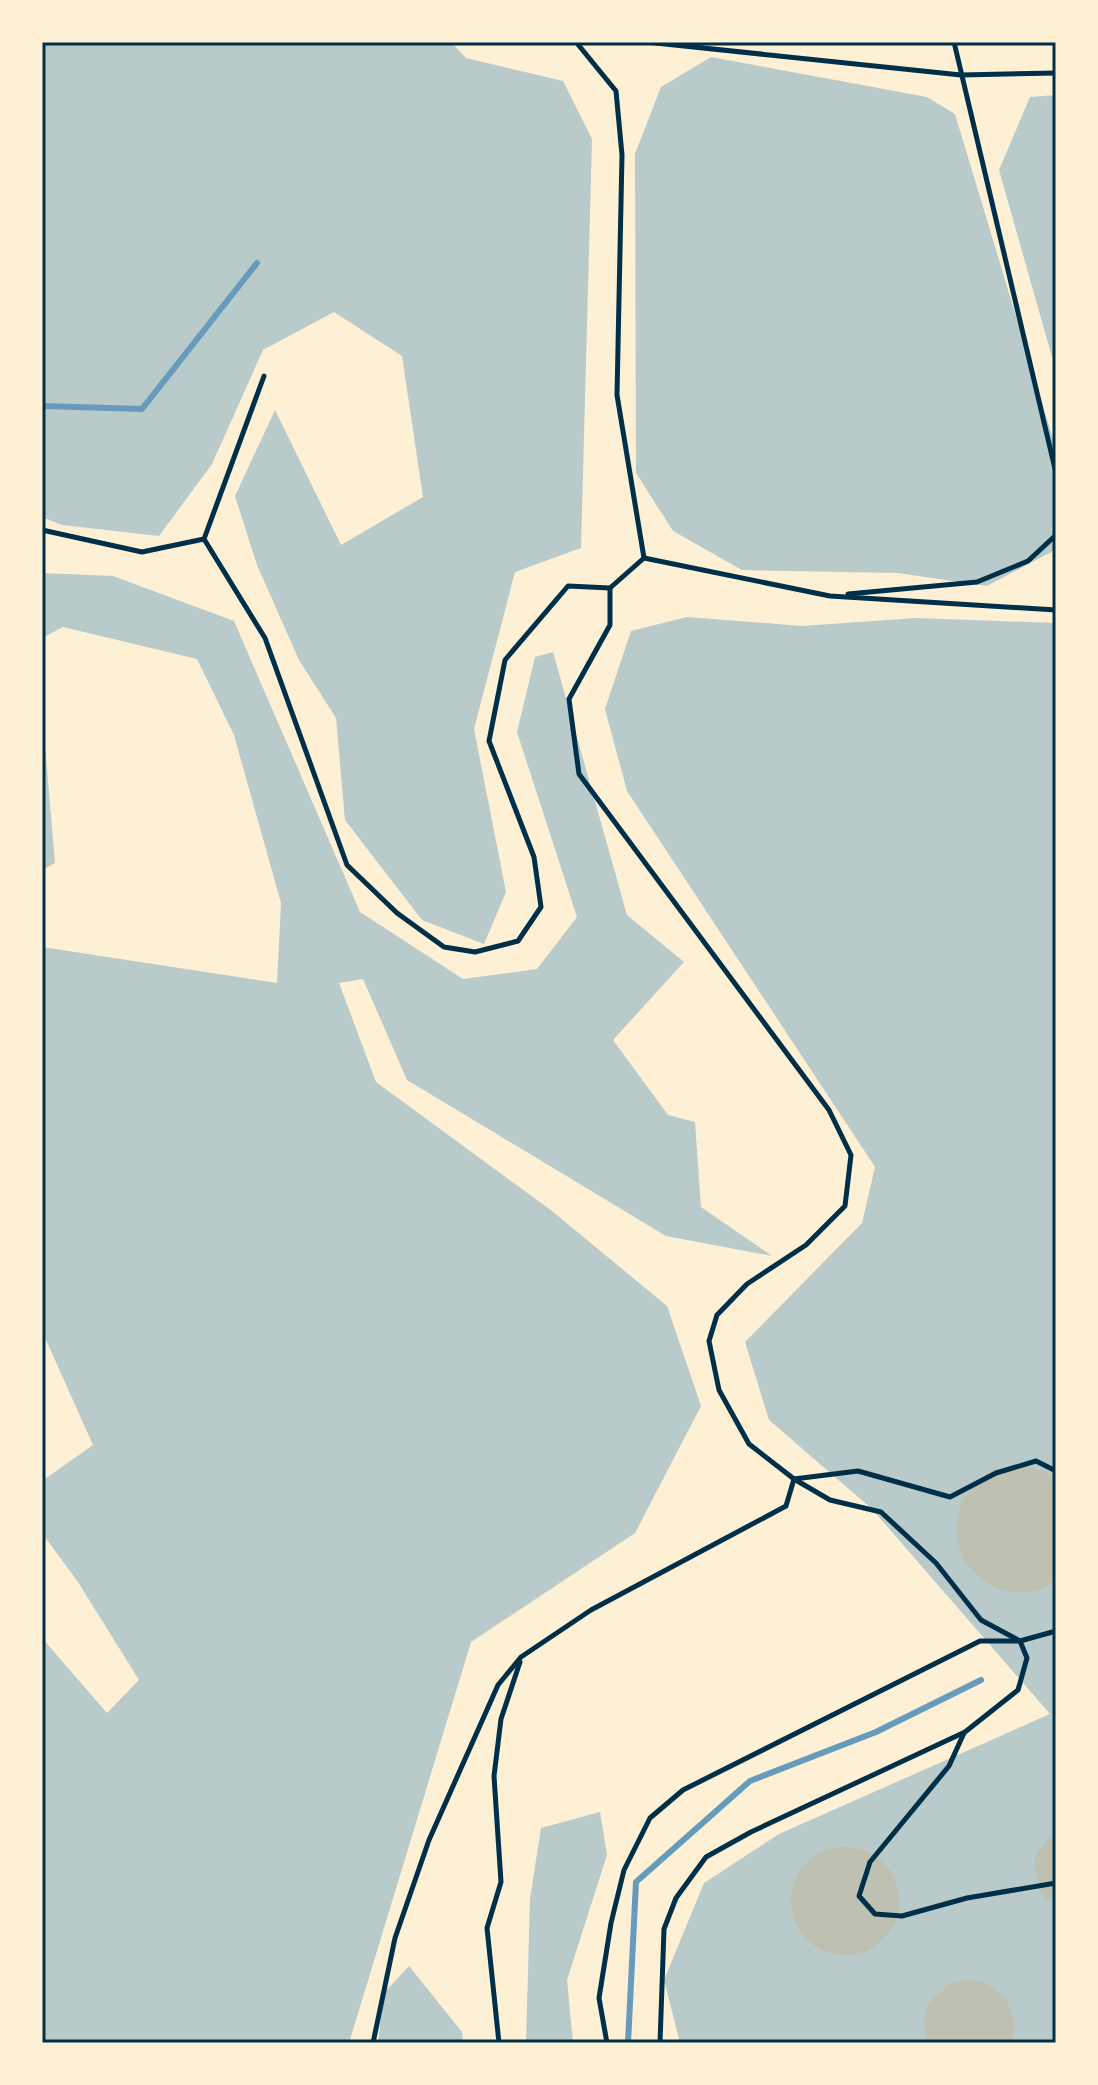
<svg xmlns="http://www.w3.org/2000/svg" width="1098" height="2085" font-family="'Times New Roman',serif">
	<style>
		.green { fill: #b9caca }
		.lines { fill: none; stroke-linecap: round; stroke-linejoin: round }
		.stream { stroke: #669bbc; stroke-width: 6 }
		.building { fill: #bec0b2 }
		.service { stroke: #003049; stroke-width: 5 }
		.neatline { fill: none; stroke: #003049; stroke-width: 3 }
	</style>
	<rect width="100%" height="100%" fill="#fdf0d5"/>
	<g class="green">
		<path d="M42,42h409l15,16 97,23 29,58 -11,409 -66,24 -41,157 32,163 -22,52 -62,-24 -77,-100 -9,-102 -37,-58 -42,-95 -22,-69 40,-86 66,135 82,-48 -21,-141 -68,-44 -71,38 -51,114 -53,72 -97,-11 -20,-8z"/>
		<path d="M711,57l216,40 28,17 101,335 -1,101 -68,36 -89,-13 -156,-3 -69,-39 -37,-58 -1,-319 26,-67z"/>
		<path d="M1056,95v276l-57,-201 31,-73z"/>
		<path d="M42,573l71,3 121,45 126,291 103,67 74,-10 40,-52 -60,-185 18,-75 18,-5 74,263 57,47 -71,78 55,75 27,7 6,85 71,49 -106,-20 -259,-156 -44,-101 -24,4 37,99 176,129 115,95 34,100 -66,127 -164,109 -122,401h-307v-405l65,75 32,-33 -61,-98 -36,-49v-52l51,-36 -51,-114v-384l235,36 4,-80 -47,-168 -37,-76 -134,-32 -21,11z"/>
		<path d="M687,617l115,9 114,-8 140,5v1420h-376l-16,-63 40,-97 75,-49 271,-120 -178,-205 -103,-89 -24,-78 117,-119 13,-56 -248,-376 -22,-82 26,-78z"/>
		<path d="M42,710l13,153 -13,7z"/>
		<path d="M600,1812l7,43 -40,125 6,63h-47l4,-144 11,-71z"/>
		<path d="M409,1966l53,66 1,11h-85l6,-50z"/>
	</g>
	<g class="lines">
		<g class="stream">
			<path d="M42,406l100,3 115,-146"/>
			<path d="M628,2043l8,-161 114,-101 126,-49 105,-52"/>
		</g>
	</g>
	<g class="building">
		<path d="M1009,1466h20l27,11v104l-17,9 -22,3 -21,-5 -19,-12 -13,-16 -7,-19v-20l5,-20 12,-16 16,-13z"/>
		<path d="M1056,1829v78l-14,-13 -8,-28 3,-14z"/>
		<circle cx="845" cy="1901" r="54"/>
		<path d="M966,1980l15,1 25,17 9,28 -3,17h-85l-3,-24 4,-15 23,-21z"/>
	</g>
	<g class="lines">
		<g class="service">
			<path d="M646,42l315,33 95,-2"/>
			<path d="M954,42l102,431"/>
			<path d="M42,530l100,22 62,-13 61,99 82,227 50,48 47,34 31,5 43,-11 23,-34 -7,-50 -45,-116 16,-81 63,-74 42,2 34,-30 -27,-163 5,-240 -6,-64 -40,-49"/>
			<path d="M204,539l60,-163"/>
			<path d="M644,558l186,38 226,14"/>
			<path d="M610,588v37l-41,74 10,75 250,336 22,45 -6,51 -39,39 -59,39 -30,31 -8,26 10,49 30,54 45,35 36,21 51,12 55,51 45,57 39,21 7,17 -9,32 -53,42 -214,100 -45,25 -30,41 -12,31 -4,114"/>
			<path d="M848,594l129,-12 51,-21 28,-26"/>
			<path d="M964,1733l-15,33 -79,96 -11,34 16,18 27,2 65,-18 89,-15"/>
			<path d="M373,2043l22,-105 34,-98 69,-155 23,-28 70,-47 195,-104 8,-27 64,-8 92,26 46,-24 40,-12 20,10"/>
			<path d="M499,2043l-12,-115 14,-46 -7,-106 7,-57 19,-57"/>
			<path d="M607,2043l-8,-45 12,-75 13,-53 26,-52 33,-28 297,-149h40l36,-10"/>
		</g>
	</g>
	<rect width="1098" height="2085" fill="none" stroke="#fdf0d5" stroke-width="88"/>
	<rect x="44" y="44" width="1010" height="1997" class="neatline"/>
</svg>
